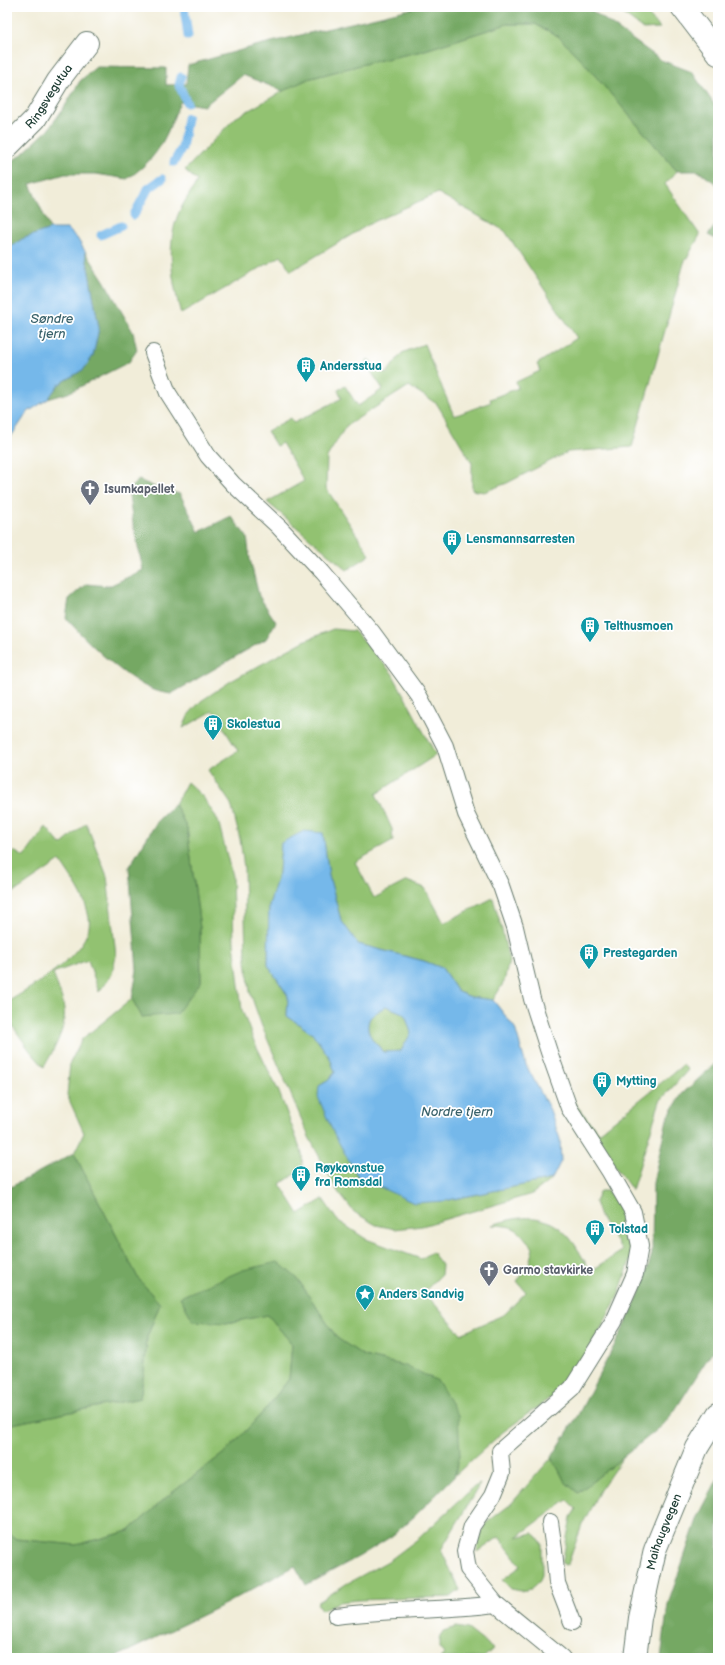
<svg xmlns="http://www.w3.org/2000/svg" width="725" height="1665" font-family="'Balsamiq Sans',sans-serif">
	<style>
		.green { fill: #92c271; stroke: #588052 }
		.forest { fill: #75a863; stroke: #4a724c }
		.water { fill: #74b8ea; stroke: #4a7a8f; fill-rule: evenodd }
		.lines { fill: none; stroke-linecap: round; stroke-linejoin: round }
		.stream { stroke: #74b8ea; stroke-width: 9 }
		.service-casing { stroke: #687b6e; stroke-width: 18 }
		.minor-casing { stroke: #687b6e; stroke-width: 24 }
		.tertiary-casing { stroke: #687b6e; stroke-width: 24 }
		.primary-casing { stroke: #687b6e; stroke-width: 24 }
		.service { stroke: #fff; stroke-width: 16 }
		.minor { stroke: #fff; stroke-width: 22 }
		.tertiary { stroke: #fff; stroke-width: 22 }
		.primary { stroke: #fff; stroke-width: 22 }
		.labels { text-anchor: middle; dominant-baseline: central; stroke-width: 3.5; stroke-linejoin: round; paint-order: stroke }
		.street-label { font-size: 12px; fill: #1f3d34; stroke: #fff }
		.culture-label { font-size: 12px; font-weight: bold; fill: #0d838f; stroke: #fff; text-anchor: start }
		.worship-label { font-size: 12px; font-weight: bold; fill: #5b616d; stroke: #fff; text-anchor: start }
		.water-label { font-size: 13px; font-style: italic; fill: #39626b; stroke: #fff }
	</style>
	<rect width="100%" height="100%" fill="#fff"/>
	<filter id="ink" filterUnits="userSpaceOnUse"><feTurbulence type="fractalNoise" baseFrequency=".025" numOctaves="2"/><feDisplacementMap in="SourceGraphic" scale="8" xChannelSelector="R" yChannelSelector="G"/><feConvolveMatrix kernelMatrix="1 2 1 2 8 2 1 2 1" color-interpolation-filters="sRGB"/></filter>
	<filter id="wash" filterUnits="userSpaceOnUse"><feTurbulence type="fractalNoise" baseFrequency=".012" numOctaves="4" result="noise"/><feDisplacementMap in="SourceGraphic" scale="16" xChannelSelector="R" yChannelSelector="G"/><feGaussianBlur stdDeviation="0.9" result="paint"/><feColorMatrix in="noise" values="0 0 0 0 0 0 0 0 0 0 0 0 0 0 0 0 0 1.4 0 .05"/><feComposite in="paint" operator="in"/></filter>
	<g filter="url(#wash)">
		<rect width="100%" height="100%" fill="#f1edd9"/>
		<g class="green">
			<path d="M614,7h27l19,21 -17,1z"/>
			<path d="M507,24h28l23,12 27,28 92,107 -12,13 35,51 -16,28 -52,184 -64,5 -61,31 -23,9 -12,-2v-27l-35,-59 -28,-18 -63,40 -19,31 -1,31 44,67 -23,15 -80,-68 37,-21 -22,-38 -6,3 -9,-15 24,-13 3,5 48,-25 -4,-8 7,-4 13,20 25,-17 -18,-26 3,-4 18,15 16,-21 22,-9 30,72 37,-14 -1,-3 28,-11 -2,-6 24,-11 -3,-7 40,-26 -72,-107 -67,-38 -65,29 -82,49 -10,-15 -100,58c-9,-33 -16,-72 -1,-104 5,-10 12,-19 17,-29l-12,-11 50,-52 48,-27 25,-12 60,-16 54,-12z"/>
			<path d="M333,629l21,2 17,18 21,24 44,82 -60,39 16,35 1,12 -38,21 19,36 33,-17 18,7 19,35 49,-25 9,32 7,31 -5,21 -11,18 -22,-3 -13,-5 -16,-24 -18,-7 -66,-17 -17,-24 -12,-44 -6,-43 -42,10 -2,30 -10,32 -1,60 20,31 -1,20 26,18 17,24 5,14 -6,8 -10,6 125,115 108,-22 -20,15 -110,32 -27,3 -19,-4 -22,-13 -16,-20 -29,-55 -48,-113 -11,-32 -4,-31 -2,-93 -4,-29 -9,-35 -23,-34 30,-19 -25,-40 -30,17 6,-14 12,-13 30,-20 73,-40z"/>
			<path d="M187,782l16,15 15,23 14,56 2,66 8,68 11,29 26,53 23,61 1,16 -23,15 19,30 24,-15 14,21 29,19 55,20 11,-7 10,13 -1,10 -17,17 37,42 44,-20 21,-22 -9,-11 11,-13 5,-20c-16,-19 -15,-22 -41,-23 29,-10 55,-13 77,12 9,10 14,23 22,34l31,-20 -22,-34 -5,-15 5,-11h7l8,7 12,29 6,26 -15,43 -20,38 -29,50 -66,48 -49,44 6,-21 -54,-89 -42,-10 -27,-18 -40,-60 -71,45 42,-8 24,29 -3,35 -24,31 -37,40 -59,45 -40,36 -53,14 -60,-6 -9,-7v-107l133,-27 4,-25 3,-36 13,-33 -22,-26 -64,-125 10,-20 -17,-38 3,-32 12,-24 50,-40 10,18 59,-35 -1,-54 -13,-100 -12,-24z"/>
			<path d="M86,823l21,53 9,80 -4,18 -13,18 -11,-32 -35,13c3,11 10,24 11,36 3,19 -11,42 -20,58l-14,-16 -23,-33v-16c24,-14 88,-52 82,-84 -3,-21 -18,-40 -29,-57l-53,36v-35l7,-11 10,6 22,-30 15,18z"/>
			<path d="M386,1006l19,8 6,19 -10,18 -16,1c-9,-8 -24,-21 -14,-35 3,-4 11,-8 15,-11z"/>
			<path d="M683,1065l5,5 -28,31 -28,89 -61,-85 -3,-10 31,38z"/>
			<path d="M552,1457l13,25 13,11 45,-36 -23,33 -18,35 -14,39 -3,1 -3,-2 9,-46 5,-8 -9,-9 -50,37 16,-4 5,4 4,7v31l-3,7 -8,7 -10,2 -10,-2 -9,-9 19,-14 -22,-29 -21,15 -1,-7 8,-21 26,-20z"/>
			<path d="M480,1484l-39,66 19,40 -9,7 -93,3 -19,2 -18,8 -4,-7 29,-19 44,-24 29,-22 55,-51z"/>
			<path d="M456,1627l12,2 25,20 -10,9h-43l4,-4 -5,-6v-9l4,-8z"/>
		</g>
		<g class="forest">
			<path d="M418,7h166l10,5 67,48 31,12 26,38v75l-20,-14h-21l-92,-107 -27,-28 -23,-12h-28l-85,27 -54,12 -60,16 -25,12 -40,-16 -39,31 -24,-4c-15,36 -19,54 -53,77l-31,-5h-31l-35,10 20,45 -28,10 -15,11v-86l14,-9 27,-25 17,-24 15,-25 16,-14 70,1v17l20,-1 2,-19 71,-20z"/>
			<path d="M718,222v18l-10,-5z"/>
			<path d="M85,251l20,31 28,50 4,18 -8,12 -61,31 -20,6 10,-14 26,-16 9,-13 6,-28z"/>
			<path d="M139,480l18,8 23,6 19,38 32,-16 16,21 3,22 9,37 17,26 -10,17 -95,55c-6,-1 -12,-2 -18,-4 -30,-13 -66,-48 -87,-72l3,-19 17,-15 23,2 34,-16 -10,-46 -5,-35z"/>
			<path d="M175,804l12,24 13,100 1,54 -25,32 -34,3 -10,-18 5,-29 -8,-103 29,-47z"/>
			<path d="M718,1061v281l-43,68 -12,15 -85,68 -13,-11 -13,-25 26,-42 47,-90 17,-38 10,-33 1,-71 14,-64 15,-25z"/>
			<path d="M74,1153l64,125 22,26 -13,33 -3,36 -4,25 -133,27v-236z"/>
			<path d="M278,1262l19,16 40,60 27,18 42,10 32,15 20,34 2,40 -6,22 -37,37 -25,22 -32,20 -54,29 -11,-19 -68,37 -113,55h-107v-126l9,7 60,6 53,-14 40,-36 59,-45 37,-40 24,-31 3,-35 -24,-29 -42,8 -33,-2 -13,-24 63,-27z"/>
			<path d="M718,1478v180h-57l7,-54 30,-87z"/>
		</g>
		<g class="water">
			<path d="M50,229h17l10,9 8,13 14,77 -6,28 -9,13 -26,16 -10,14 -20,13 -18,26 -3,14v-202l15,-11z"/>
			<path d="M304,831l19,2 6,43 12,44 17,24 66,17 18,7 16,24 13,5 22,3 22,28 11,37 24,45 10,29 1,22 -9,18 -108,22 -30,2 -56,-26 -25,-45 -15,-35 1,-11 10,-6 6,-8 -5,-14 -17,-24 -26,-18 1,-20 -20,-31 1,-60 10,-32 2,-30zM386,1006l19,8 6,19 -10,18 -17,1c-9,-9 -21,-20 -14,-34 3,-4 11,-8 16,-12z"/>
		</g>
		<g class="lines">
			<g class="stream">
				<path d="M184,7l4,29"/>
				<path d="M181,77l-2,8 8,18"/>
				<path d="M174,162l8,-14 5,-30"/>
				<path d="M134,215l14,-26 14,-10"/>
				<path d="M101,235l20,-9"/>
			</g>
		</g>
	</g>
	<g filter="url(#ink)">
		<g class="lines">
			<defs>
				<g id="service">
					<path d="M153,353l15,40 40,63 25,28 46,43 42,45 51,60 47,64 26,50 21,68 35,72 14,41 17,72 17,53 20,56 41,64 23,40 7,34 -5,28 -21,47 -42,67 -72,63 2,22 -9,22 -21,31 -7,25 3,18 28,35 66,54"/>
					<path d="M550,1522l4,28 3,33 15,39"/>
					<path d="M336,1616c53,-7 107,-5 160,-12"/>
				</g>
				<g id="minor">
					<path id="s1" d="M7,147l28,-28 23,-38 29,-38"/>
				</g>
				<g id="tertiary">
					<path id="s2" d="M635,1658l5,-40 15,-68 42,-102 21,-34"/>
				</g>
				<path id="primary" d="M682,7l36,47"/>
			</defs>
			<use href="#service" class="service-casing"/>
			<use href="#minor" class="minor-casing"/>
			<use href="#tertiary" class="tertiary-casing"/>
			<use href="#primary" class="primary-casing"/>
			<use href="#service" class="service"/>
			<use href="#minor" class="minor"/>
			<use href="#tertiary" class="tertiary"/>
			<use href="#primary" class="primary"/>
		</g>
	</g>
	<defs>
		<symbol id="building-pin" viewBox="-11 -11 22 30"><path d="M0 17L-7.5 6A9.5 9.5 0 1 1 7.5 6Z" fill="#0f9aa8" stroke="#fff"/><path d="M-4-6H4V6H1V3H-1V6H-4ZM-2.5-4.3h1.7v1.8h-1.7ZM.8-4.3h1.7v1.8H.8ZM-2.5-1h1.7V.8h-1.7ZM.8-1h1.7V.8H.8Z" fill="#fff"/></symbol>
		<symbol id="church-pin" viewBox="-11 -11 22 30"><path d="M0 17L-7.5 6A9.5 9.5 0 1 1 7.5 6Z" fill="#6b7280" stroke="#fff"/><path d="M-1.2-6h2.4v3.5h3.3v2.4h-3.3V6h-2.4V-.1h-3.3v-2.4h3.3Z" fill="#fff"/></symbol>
		<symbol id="sight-pin" viewBox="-11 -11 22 30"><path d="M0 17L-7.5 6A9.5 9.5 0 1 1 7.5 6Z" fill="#0f9aa8" stroke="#fff"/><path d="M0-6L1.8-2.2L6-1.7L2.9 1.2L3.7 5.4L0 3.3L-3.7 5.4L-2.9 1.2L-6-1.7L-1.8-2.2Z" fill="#fff"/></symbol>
	</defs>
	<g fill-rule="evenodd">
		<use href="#building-pin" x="295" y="355" width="22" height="30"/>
		<use href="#church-pin" x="79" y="478" width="22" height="30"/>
		<use href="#building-pin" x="441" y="528" width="22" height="30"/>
		<use href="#building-pin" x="579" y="615" width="22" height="30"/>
		<use href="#building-pin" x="202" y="713" width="22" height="30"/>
		<use href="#building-pin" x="578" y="942" width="22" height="30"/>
		<use href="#building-pin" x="591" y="1070" width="22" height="30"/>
		<use href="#building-pin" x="290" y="1164" width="22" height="30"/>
		<use href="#building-pin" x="584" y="1218" width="22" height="30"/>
		<use href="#church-pin" x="478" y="1259" width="22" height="30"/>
		<use href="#sight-pin" x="354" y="1283" width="22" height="30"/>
	</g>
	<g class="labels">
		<g class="street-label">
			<text stroke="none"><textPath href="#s1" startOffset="66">Ringsvegutua</textPath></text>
			<text stroke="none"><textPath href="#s2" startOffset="130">Maihaugvegen</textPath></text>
		</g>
		<g class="culture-label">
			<text x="320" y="366">Andersstua</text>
			<text x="466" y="539">Lensmannsarresten</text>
			<text x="604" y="626">Telthusmoen</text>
			<text x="227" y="724">Skolestua</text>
			<text x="603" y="953">Prestegarden</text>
			<text x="616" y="1081">Mytting</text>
			<text x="315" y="1168">Røykovnstue<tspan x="315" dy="14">fra Romsdal</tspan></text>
			<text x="609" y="1229">Tolstad</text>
			<text x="379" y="1294">Anders Sandvig</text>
		</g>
		<g class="worship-label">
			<text x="104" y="489">Isumkapellet</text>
			<text x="503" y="1270">Garmo stavkirke</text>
		</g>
		<g class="water-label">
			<text x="52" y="319">Søndre<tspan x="52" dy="15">tjern</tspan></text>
			<text x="457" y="1112">Nordre tjern</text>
		</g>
	</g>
	<rect width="725" height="1665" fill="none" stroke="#fff" stroke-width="24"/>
</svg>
